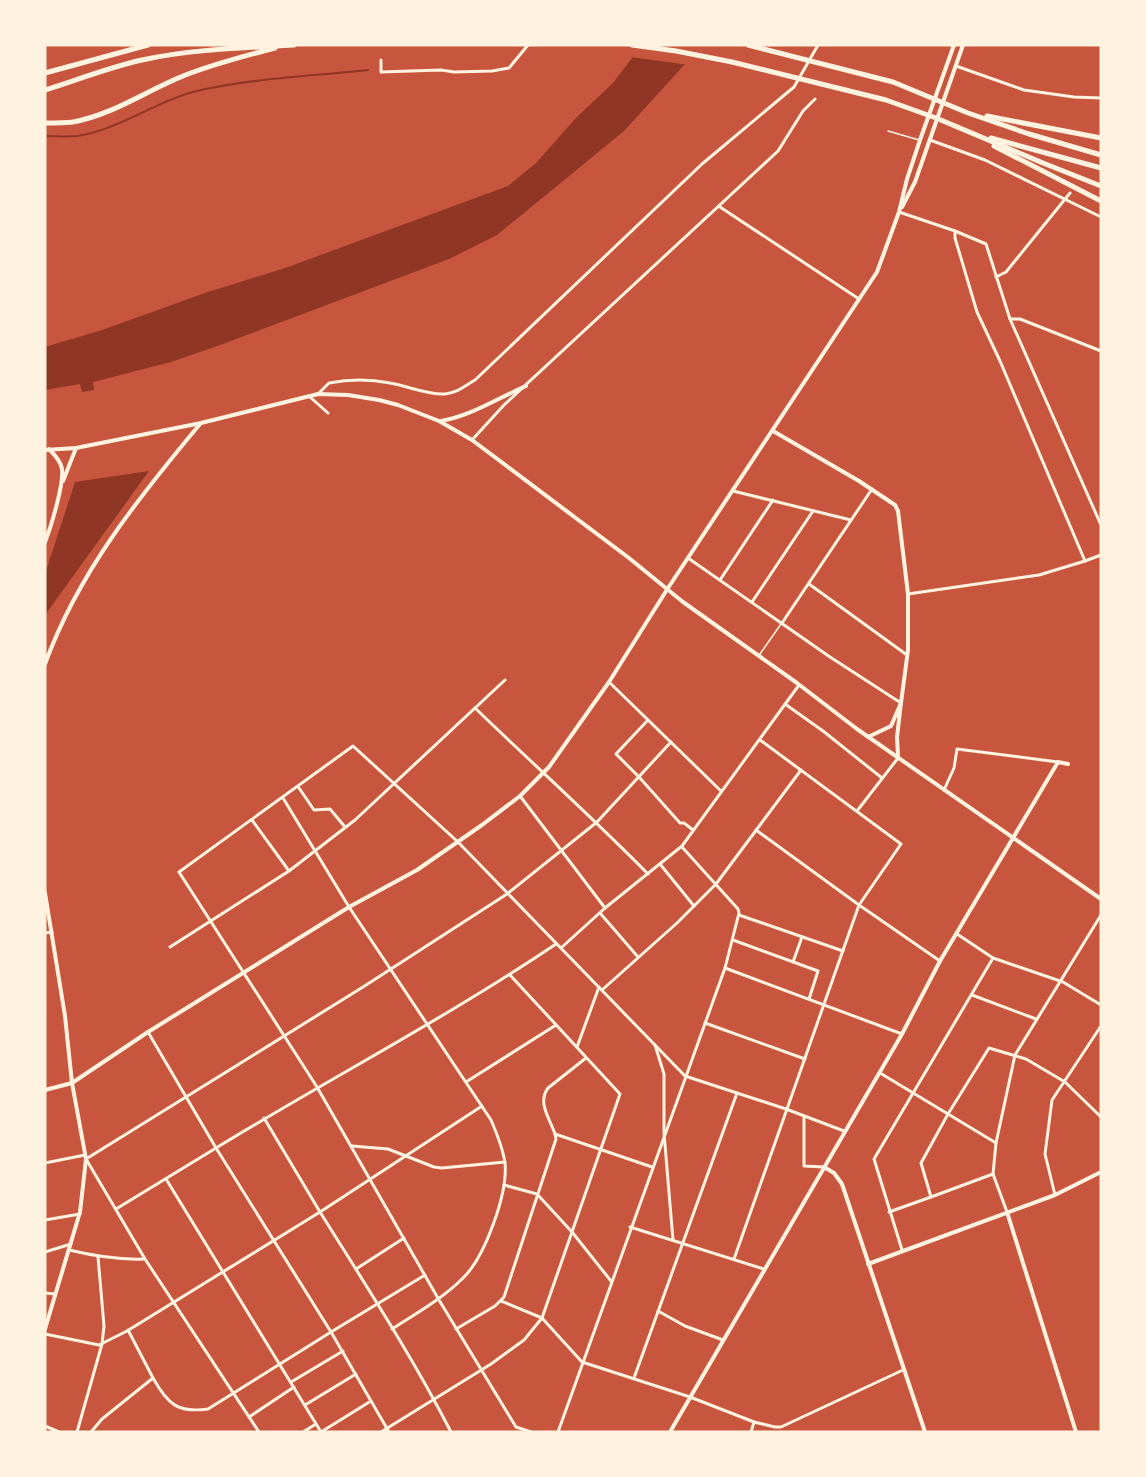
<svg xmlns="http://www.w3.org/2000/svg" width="1146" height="1477" font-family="Lato,sans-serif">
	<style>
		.water { fill: #8f3625 }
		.pier { fill: #c8553d }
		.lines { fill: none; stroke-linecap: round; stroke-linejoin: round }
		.stream { stroke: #8f3625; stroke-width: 2 }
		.service { stroke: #fff3e0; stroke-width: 1.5 }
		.minor { stroke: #fff3e0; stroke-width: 3 }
		.tertiary { stroke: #fff3e0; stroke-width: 4 }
		.motorway { stroke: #fff3e0; stroke-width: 5 }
	</style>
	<rect width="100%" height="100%" fill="#c8553d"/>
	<g class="water">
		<path d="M642,45l44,18 -62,68 -127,104 -48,24 -226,85 -52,18 -78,20 1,8 -12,2 -2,-8 -35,6v-43l57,-17 103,-37 83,-26 220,-81 28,-23 40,-45 37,-35z"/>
		<path d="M149,471l-104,144v-41l30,-92z"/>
	</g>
	<path class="pier" d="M639,45h65l-15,20 -58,-8z"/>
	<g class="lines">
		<path class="stream" d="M45,136c10,0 22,1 32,0 42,-6 82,-37 124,-46 55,-12 112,-14 167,-20"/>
		<g class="service">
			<path d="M888,131l31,9"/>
			<path d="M760,654l21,-30"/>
		</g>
		<g class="minor">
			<path d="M381,60v12l60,-2 13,2 38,-1 17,-3 19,-23"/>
			<path d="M956,66l68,24 50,7 27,1"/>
			<path d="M930,140l55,20 116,57"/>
			<path d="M720,207l139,92"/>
			<path d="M899,212l56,19v7l22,74 23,49 85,200 -46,14 -131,19"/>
			<path d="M955,231l31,13 24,75"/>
			<path d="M996,277l10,-5 64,-79"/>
			<path d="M1101,351l-81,-32h-10l91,206"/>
			<path d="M318,394l11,-11c20,-4 41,-4 61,0 18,3 37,12 55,11 12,-1 20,-8 30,-14l227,-216 92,-77 24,-42"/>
			<path d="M310,397l18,16"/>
			<path d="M472,440l32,-35 274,-254 25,-40 12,-12"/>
			<path d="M733,491l118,29"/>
			<path d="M688,558l142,99 71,46"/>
			<path d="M1085,561l16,-6"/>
			<path d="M720,580l53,-80"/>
			<path d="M809,584l98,71"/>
			<path d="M752,602l61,-91"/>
			<path d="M782,623l90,-134"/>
			<path d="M609,682l112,109"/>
			<path d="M785,704l38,27 59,47"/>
			<path d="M475,708c58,56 117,109 173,166"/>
			<path d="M648,720l-32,34 23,23 41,46h4l9,7"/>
			<path d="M299,788l15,22 16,-1 15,18"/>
			<path d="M944,790l10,-22 3,-19 101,13"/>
			<path d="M520,796l85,112"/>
			<path d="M283,798l66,109 142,213c6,14 12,28 14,43 3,30 -20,94 -42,115 -21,21 -46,35 -71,51"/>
			<path d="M857,811l41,-53"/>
			<path d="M252,820l37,51"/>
			<path d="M756,830l103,75 81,56"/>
			<path d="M682,847l56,62 1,4 -14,55 177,66"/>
			<path d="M660,864l34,42"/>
			<path d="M600,913l38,44"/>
			<path d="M739,915l104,36"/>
			<path d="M45,933l7,-1"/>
			<path d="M957,934l36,24 70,24 38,23"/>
			<path d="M733,940l85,31 -9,28"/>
			<path d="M170,947l119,-76 66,-51 150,-140"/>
			<path d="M561,948l44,-40 77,-62 117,-161"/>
			<path d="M793,962l9,-25"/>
			<path d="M602,990l75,-67 39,-39 85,-114"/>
			<path d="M972,995l64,24"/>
			<path d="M705,1023l100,36"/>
			<path d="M655,1045l9,29v59l9,107"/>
			<path d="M577,1047l22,-60"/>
			<path d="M880,1073l68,41 41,-66 37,11 39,23 36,35"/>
			<path d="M466,1082l90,-57"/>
			<path d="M804,1116v50l20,1"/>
			<path d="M264,1118l56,94 162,-106"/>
			<path d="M555,1134l97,33"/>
			<path d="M352,1146l36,3 46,18 8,1 63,-6"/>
			<path d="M45,1163l40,-8"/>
			<path d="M993,1174l-62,23 -10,-34 27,-49 48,29"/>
			<path d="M166,1179l155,253"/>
			<path d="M504,1185l33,9 35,38 39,49"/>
			<path d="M1055,1195l-10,-41 7,-54 49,-74"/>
			<path d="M116,1209l100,-61 -68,-116"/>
			<path d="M889,1212l42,-15"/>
			<path d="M1007,1212l-14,-38 3,-31 19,-88 86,-140"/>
			<path d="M45,1220l35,-6"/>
			<path d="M630,1227l134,42"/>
			<path d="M69,1250c25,6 49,10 75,9"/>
			<path d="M902,1250l-28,-91 119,-201"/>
			<path d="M45,1252l26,-8"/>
			<path d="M734,1259l125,-354 42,-61 -141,-104"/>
			<path d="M356,1269l48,-31"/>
			<path d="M425,1275l-94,57 -115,-184c113,-69 230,-130 340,-204"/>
			<path d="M45,1293l10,1"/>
			<path d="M501,1301l41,17 40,44 108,35 64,25 -3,10"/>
			<path d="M658,1311l27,15 38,14"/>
			<path d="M456,1329l39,-23 9,-9 52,-158 -1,-5c-5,-15 -18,-31 -7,-46l38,-30"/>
			<path d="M128,1330l25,48"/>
			<path d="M45,1334l54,11 28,-14 193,-119c45,72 92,144 131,220"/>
			<path d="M634,1378l103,-285"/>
			<path d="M291,1382l52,-31"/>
			<path d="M305,1405l51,-31"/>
			<path d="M249,1417l45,-30"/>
			<path d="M754,1422l21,5h6l122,-57"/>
			<path d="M45,1426l14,6"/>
			<path d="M77,1432l25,-88 2,-18 -6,-69"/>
			<path d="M91,1432l11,-13 51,-41c15,27 25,35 55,31l123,-77 58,100"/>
			<path d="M259,1432l-114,-173 -59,-100 277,-172 144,-93 90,-72 74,-80"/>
			<path d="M303,1432l13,-8"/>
			<path d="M321,1432l50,-31"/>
			<path d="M381,1432l110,-68 33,-24 18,-22 78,-224 -110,-119"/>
			<path d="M531,1432l-15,-5 -77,-127 -122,-213 -138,-215 174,-126 105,96 227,234 101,33 58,22"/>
			<path d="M558,1432l167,-464"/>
		</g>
		<g class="tertiary">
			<path d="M902,207l13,-25 48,-137"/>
			<path d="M441,421c30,-5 57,-23 85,-35"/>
			<path d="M773,431l86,50 36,24 3,6 10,83v56l-7,53"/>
			<path d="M45,450l31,-2 125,-25 117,-29 30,1 31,5 19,5 41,16 33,19 157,118 54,44 114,81 60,46 244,170"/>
			<path d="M63,481l13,-33"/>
			<path d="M45,542c6,-15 19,-58 17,-73 -1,-8 -8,-15 -13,-20"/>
			<path d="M45,664c33,-91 94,-167 155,-240"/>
			<path d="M868,737l23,-11 10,-23 -4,34 1,19"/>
			<path d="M45,893l20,123 7,67 14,76 -6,53 -35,117"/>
			<path d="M45,1090l27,-7 76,-51 201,-125 68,-37 65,-45 38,-29 29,-29 60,-85 59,-94 209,-316 22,-60 8,-33 13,-39 34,-95"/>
			<path d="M824,1167l10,6 8,11 83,248"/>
			<path d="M1007,1212l69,220"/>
			<path d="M868,1264l187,-69 46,-23"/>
			<path d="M670,1432l232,-398 38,-73 118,-199 10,2"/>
		</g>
		<g class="motorway">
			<path d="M632,45l44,6 56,11 154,38 50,18 107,45 58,23"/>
			<path d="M748,45l145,37 75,31 61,21 72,21"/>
			<path d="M45,73l103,-28"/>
			<path d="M45,90c32,-10 65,-23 97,-30 50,-11 102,-12 152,-15"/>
			<path d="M987,116l114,22"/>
			<path d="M45,123c9,0 19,0 28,-1 39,-7 73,-31 110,-46 30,-12 61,-20 92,-28"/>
			<path d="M991,138l110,30"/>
			<path d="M994,146l107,55"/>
		</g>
	</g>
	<rect width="1146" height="1477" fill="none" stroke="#fff3e0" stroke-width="93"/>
</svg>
